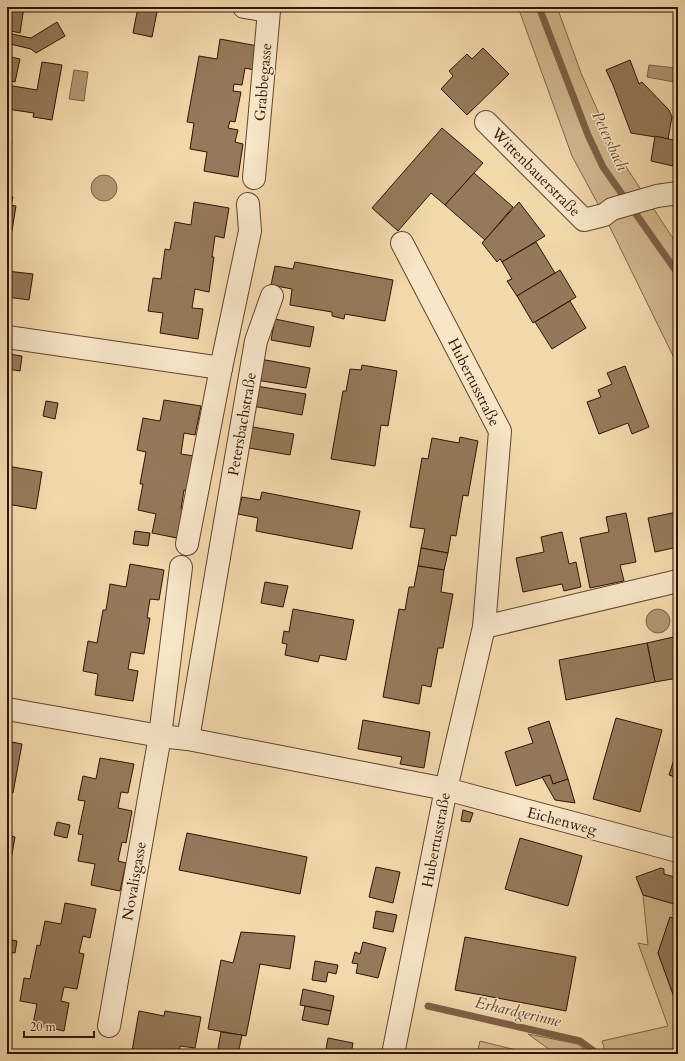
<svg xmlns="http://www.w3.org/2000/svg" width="685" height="1061" font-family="Cardo,serif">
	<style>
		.green { fill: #d1b78e; stroke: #816548 }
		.water { fill: #b09572; stroke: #7d6145 }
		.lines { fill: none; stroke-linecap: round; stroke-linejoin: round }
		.stream { stroke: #7d6145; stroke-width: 7 }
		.building { fill: #95795a; stroke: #311302 }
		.minor-casing { stroke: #61442c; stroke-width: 24 }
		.minor { stroke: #f7e6c8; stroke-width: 22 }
		.labels { text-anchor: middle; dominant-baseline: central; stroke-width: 3; stroke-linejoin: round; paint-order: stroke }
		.street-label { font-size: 15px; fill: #311302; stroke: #f7e6c8 }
		.water-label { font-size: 16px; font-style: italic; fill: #64472f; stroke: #f7e6c8 }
	</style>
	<rect width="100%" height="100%" fill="#f2d8ab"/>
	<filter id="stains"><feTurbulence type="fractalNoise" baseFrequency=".005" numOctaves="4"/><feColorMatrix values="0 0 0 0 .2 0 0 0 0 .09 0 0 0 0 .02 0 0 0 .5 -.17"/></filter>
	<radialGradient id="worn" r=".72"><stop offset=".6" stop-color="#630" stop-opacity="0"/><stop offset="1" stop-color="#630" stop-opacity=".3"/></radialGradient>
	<g class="green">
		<path d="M518,7h39l24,66 34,77 63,96v120l-74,-151 -32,-59z"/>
		<path d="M643,895l35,10v9h-2l-1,5 -5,-2 -12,36 20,55v46h-72l-4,-13 66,-15 -30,-83 10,2z"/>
		<path d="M528,1034l50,10 12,10h-27l-13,-4z"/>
		<path d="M480,1041l44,11 2,2h-49z"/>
	</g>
	<g class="water">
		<path d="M649,65l27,3 -2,14 -27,-5z"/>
		<path d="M74,70l14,2 -4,29 -15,-2z"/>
		<circle cx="104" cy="188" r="13"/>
		<circle cx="658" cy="621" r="12"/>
	</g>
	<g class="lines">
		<g class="stream">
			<path d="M539,7l49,128 15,32 73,104 2,5"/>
			<path d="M428,1006l152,35 18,13"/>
		</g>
	</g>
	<g class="building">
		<path d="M7,7h17l-4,26 -13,-3z"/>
		<path d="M138,7h20l-6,30 -19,-4z"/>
		<path d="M57,22l8,14 -29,17 -5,-4 -21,-5 2,-10 19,4z"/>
		<path d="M220,39l38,7 -4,24 -9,-2 -3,17 -8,-1 -1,7 8,1 -6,30 -5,-1 -2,7 10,2 -3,12 8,2 -5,33 -34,-6 3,-19 -17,-3 4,-26 -7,-1 12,-66 18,3z"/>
		<path d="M483,48l26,26 -42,41 -26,-26 12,-13 -4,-5 18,-17 5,5z"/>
		<path d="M7,56l13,3 -5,23 -8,-2z"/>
		<path d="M630,60l9,24 3,-2 27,28 3,7 -4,22 -37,-6 -18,-48 -7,-15z"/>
		<path d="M42,62l20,3 -10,55 -19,-3 1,-4 -27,-4v-24l30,5z"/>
		<path d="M442,128l41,35 -38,42 -14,-12 -33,38 -26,-23z"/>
		<path d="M655,136l23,5 -5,25 -22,-5z"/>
		<path d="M7,141l5,1 -5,22z"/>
		<path d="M474,173l39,34 -28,33 -40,-35z"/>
		<path d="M7,197h6l-2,8 5,1 -8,49z"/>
		<path d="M194,202l35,6 -5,30 -9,-2 -3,21h2l-5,35 -14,-3 -3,19 11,1 -5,30 -38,-6 3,-20 -15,-2 5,-33 8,1 4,-30 5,1 5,-28 16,3z"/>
		<path d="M519,202l26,34 -43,26 -2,-3 -3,3 -15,-19z"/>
		<path d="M536,242l19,31 -38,23 -10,-15 5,-2 -10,-17z"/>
		<path d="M295,262l98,18 -8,41 -40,-7 -1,5 -12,-3v-4l-42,-7 2,-16 -21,-4 4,-19 18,3z"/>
		<path d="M560,270l16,27 -43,26 -16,-27z"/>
		<path d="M7,271l26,3 -4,26 -22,-3z"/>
		<path d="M570,301l16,27 -34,21 -17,-27z"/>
		<path d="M275,319l39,8 -4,20 -39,-7z"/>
		<path d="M7,350h3l-1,4 13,2 -2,15 -13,-2z"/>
		<path d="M260,359l50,9 -4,20 -50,-8z"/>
		<path d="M362,365l35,6 -9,55 -7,-1 -6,41 -44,-7 12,-68h3l4,-22 11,1z"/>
		<path d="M625,366l24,61 -17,7 -4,-11 -29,11 -12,-32 14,-5 -3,-7 14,-6 -5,-11z"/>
		<path d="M256,386l50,8 -4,21 -50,-9z"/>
		<path d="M164,400l37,6 -6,29 -11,-2 -3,21 13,2 -7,35 -3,-1 -3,19 6,1 -5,29 -30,-6 4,-19 -18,-4 5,-26h-3l6,-32 -9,-2 6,-32 17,3z"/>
		<path d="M46,401l12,2 -3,16 -12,-3z"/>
		<path d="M247,426l47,8 -4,21 -47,-8z"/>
		<path d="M460,437l18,4 -10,55 -5,-1 -7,41 -5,-1 -3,18 -27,-5 4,-19 -15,-2 12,-69 6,1 4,-21 27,5z"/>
		<path d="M7,466l35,6 -6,37 -29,-5z"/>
		<path d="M262,492l98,19 -8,38 -96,-18 2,-13 -20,-4 4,-17 18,3z"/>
		<path d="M678,494v53l-23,5 -7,-34 29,-6 -3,-17z"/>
		<path d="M626,513l10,49 -16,3 4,16 -34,7 -10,-50 29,-6 -3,-15z"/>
		<path d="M135,531l15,2 -2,13 -15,-2z"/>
		<path d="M562,532l7,32 7,-2 5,25 -17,4 -2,-7 -39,8 -7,-34 28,-6 -3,-15z"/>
		<path d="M421,548l27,5 -4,17 -26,-4z"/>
		<path d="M130,564l34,6 -5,30 -9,-1 -3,19h3l-6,36 -13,-2 -3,17 10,2 -5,30 -38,-6 3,-21 -15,-3 5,-30 9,2 6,-33h3l4,-26 16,3z"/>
		<path d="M418,566l26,4 -3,22 12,2 -10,54h-5l-7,39 -9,-2 -3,19 -36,-7 16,-88 6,1 4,-23h5z"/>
		<path d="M265,582l23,4 -5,21 -22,-4z"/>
		<path d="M293,609l61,11 -8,40 -26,-5 -2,7 -33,-7 2,-11 -5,-1 2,-12 5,1z"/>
		<path d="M678,636v42l-23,4 -8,-39z"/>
		<path d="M647,643l8,39 -89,18 -7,-40z"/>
		<path d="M616,718l46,12 -22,82 -47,-13z"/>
		<path d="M363,720l67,12 -6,36 -24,-4 2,-7 -44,-8z"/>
		<path d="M549,721l19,58 -15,5 -3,-9 -34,11 -11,-34 28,-9 -5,-15z"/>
		<path d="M7,741l15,3 -9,49 -6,-1z"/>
		<path d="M678,747v31l-9,-3z"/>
		<path d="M100,758l34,6 -6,29 -7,-1 -3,16 14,3 -6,32 -4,-1 -4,19 8,2 -6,28 -29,-6 4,-21 -17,-3 5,-26 -5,-1 7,-33 -7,-1 5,-24 13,3z"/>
		<path d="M550,775l3,9 15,-5 7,24 -20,-3 -13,-23z"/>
		<path d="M463,810l10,3 -3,9 -9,-1z"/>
		<path d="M57,822l13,3 -3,13 -13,-3z"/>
		<path d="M187,833l120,24 -7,37 -121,-24z"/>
		<path d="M7,835l8,2 -4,23 -4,-1z"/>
		<path d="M520,838l62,18 -14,50 -63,-17z"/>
		<path d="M376,867l24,5 -7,31 -24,-6z"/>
		<path d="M661,868l3,1v5l14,4v27l-35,-10 -7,-18z"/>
		<path d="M65,903l31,6 -6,29 -7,-2 -4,17 5,1 -7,35 -13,-2 -3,14 8,2 -5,28 -31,-7 4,-20 -17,-3 4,-23 6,1 7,-34 3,1 5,-25 16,3z"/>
		<path d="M376,911l21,4 -4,17 -20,-4z"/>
		<path d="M677,913l1,1v94l-20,-55 12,-36 5,2z"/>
		<path d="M241,932l54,4 -5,33 -30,-5 -14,72 -38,-7 13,-69 12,3z"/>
		<path d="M465,937l111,20 -10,54 -111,-21z"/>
		<path d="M7,939l10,2 -2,12 -8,-1z"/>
		<path d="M363,942l23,6 -8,30 -22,-5 2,-9 -6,-1 3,-11 5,2z"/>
		<path d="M315,961l23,4 -2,9 -8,-2 -2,10 -14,-2z"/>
		<path d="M303,989l31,7 -3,15 -31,-6z"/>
		<path d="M305,1006l26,5 -3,14 -26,-5z"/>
		<path d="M139,1011l25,5 1,-5 36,6 -6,31 -15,-2 -1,8h-31l-16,-3z"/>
		<path d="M221,1032l21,3 -4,19h-21z"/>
		<path d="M328,1038l25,5 -2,11h-26z"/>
	</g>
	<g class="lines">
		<defs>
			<g id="minor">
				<path d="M244,7l25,4 -15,167"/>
				<path d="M486,122l98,98 20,-5 8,-6 45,-13 21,-3"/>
				<path d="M7,337l214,31"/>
				<path d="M187,544l34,-176 29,-137 -2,-27"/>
				<path d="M484,627l194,-46"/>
				<path d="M7,709l153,27 28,3 258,50 232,62"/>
				<path d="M188,739l68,-398 16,-45"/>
				<path d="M109,1026l51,-290 21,-169"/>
				<path d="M393,1054l53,-265 38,-162 16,-196 -98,-188"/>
			</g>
		</defs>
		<use href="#minor" class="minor-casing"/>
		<use href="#minor" class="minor"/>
	</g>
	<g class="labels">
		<g class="street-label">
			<text transform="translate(263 82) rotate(-85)">Grabbegasse</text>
			<text transform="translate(536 172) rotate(45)">Wittenbauerstraße</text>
			<text transform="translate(474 382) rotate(63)">Hubertusstraße</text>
			<text transform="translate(242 424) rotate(-80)">Petersbachstraße</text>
			<text transform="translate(562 821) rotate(15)">Eichenweg</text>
			<text transform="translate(436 840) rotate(-79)">Hubertusstraße</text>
			<text transform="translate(134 881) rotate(-80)">Novalisgasse</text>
		</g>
		<g class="water-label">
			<text transform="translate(610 141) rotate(65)">Petersbach</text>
			<text transform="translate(518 1012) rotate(13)">Erhardgerinne</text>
		</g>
	</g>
	<rect width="685" height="1061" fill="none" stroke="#f2d8ab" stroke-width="24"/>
	<rect x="8" y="8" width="669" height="1045" fill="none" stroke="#311302" stroke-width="2"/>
	<rect x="12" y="12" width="661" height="1037" fill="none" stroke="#311302"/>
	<path d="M24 1031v6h70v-6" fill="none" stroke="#311302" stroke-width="2"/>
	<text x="30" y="1031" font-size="12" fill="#311302" stroke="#f7e6c8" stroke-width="3" paint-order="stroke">20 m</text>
	<rect width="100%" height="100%" filter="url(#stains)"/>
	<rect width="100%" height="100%" fill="url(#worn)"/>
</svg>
